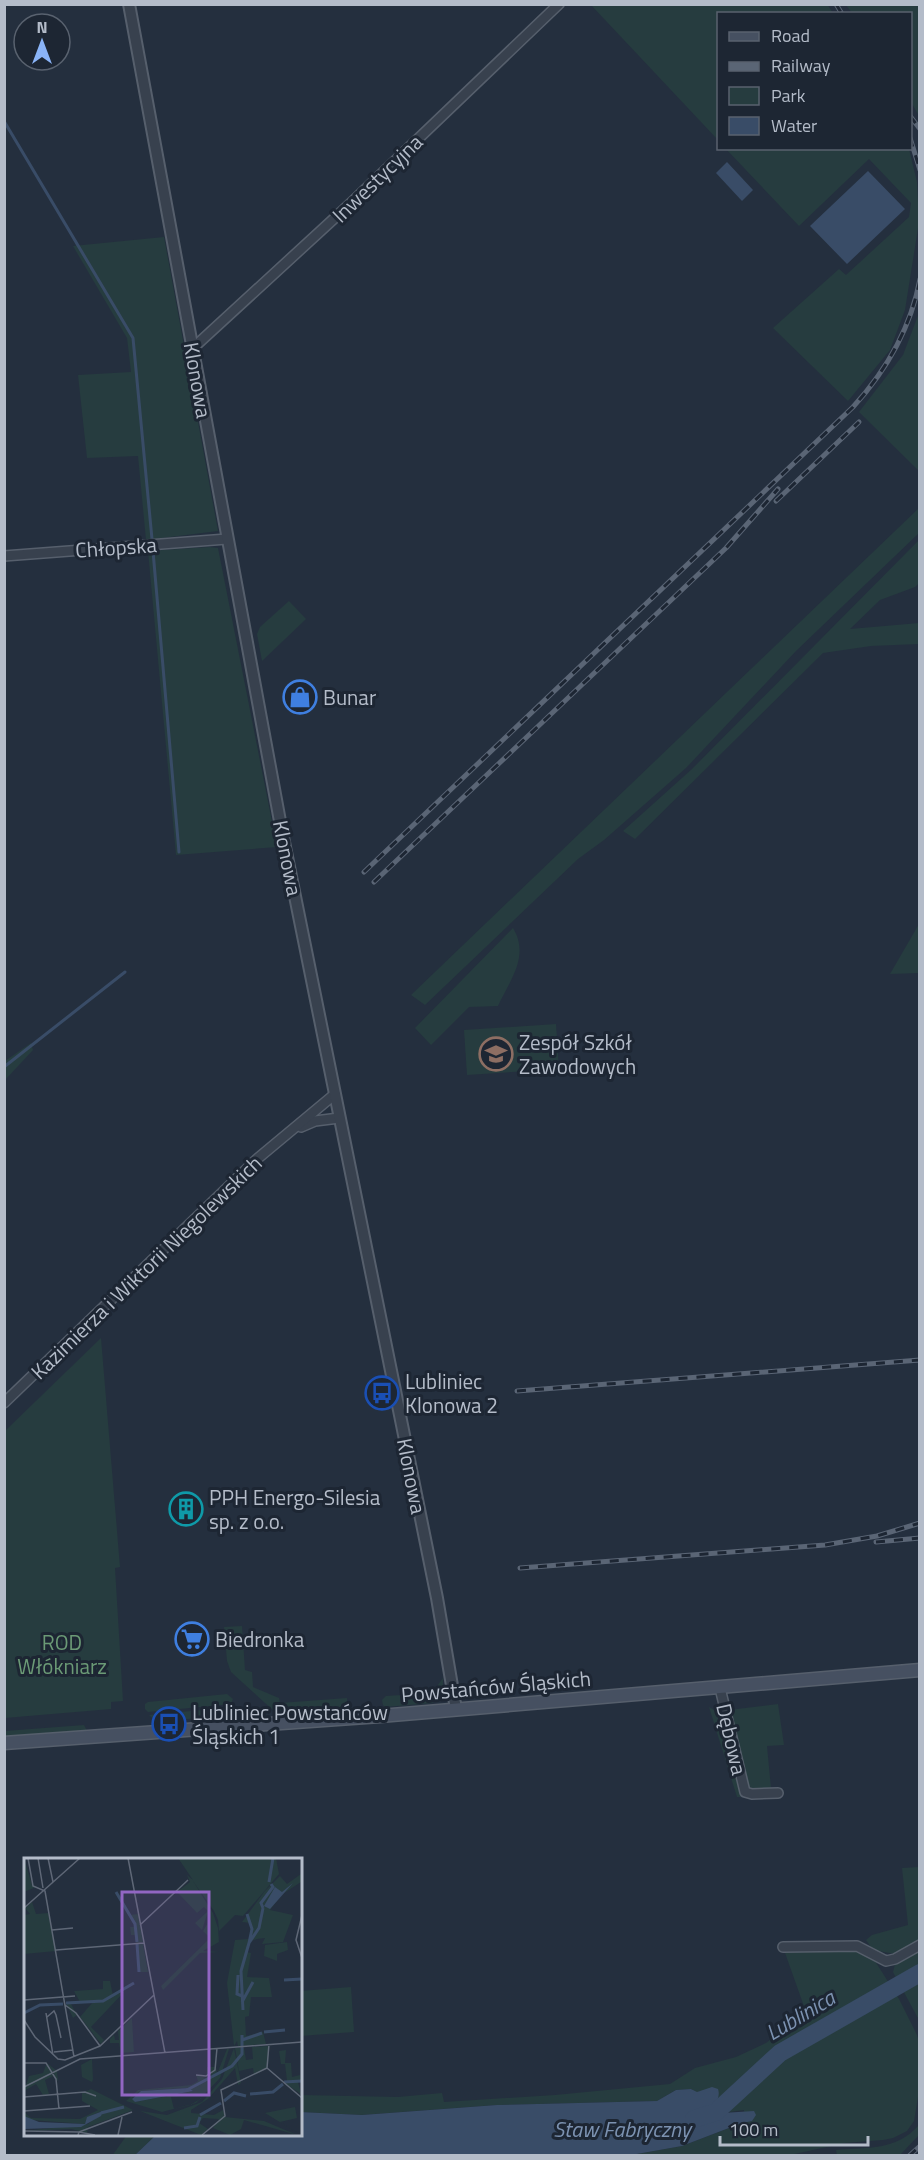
<svg xmlns="http://www.w3.org/2000/svg" width="924" height="2160" font-family="'Titillium Web',sans-serif">
	<style>
		.green { fill: #263c3f }
		.water { fill: #394c67 }
		.lines { fill: none; stroke-linecap: round; stroke-linejoin: round }
		.stream { stroke: #394c67; stroke-width: 3 }
		.river { stroke: #394c67; stroke-width: 18 }
		.minor-casing { stroke: #565f6c; stroke-width: 12 }
		.tertiary-casing { stroke: #565f6c; stroke-width: 14 }
		.secondary-casing { stroke: #565f6c; stroke-width: 15 }
		.minor { stroke: #38414e; stroke-width: 9 }
		.tertiary { stroke: #38414e; stroke-width: 10 }
		.secondary { stroke: #465061; stroke-width: 12 }
		.rail-casing { stroke: #5a6575; stroke-width: 5 }
		.rail { stroke: #1d2633; stroke-width: 3; stroke-dasharray: 9; stroke-linecap: butt }
		.labels { text-anchor: middle; dominant-baseline: central; stroke-width: 6; stroke-linejoin: round; paint-order: stroke }
		.street-label { font-size: 21px; fill: #b4bcc9; stroke: #1d2633 }
		.poi-label { font-size: 21px; fill: #b4bcc9; stroke: #1d2633; text-anchor: start }
		.park-label { font-size: 21px; fill: #6b9a76; stroke: #1d2633 }
		.water-label { font-size: 22px; font-style: italic; fill: #7c92b1; stroke: #1d2633 }
		.inset-river { fill: none; stroke: #394c67; stroke-width: 3 }
		.inset-road { fill: none; stroke: #5e6776; stroke-width: 1.5 }
		.view { fill: #9266c3; fill-opacity: 0.15; stroke: #9266c3; stroke-width: 3 }
		.inset-edge { fill: none; stroke: #b4bcc9; stroke-width: 3 }
	</style>
	<rect width="100%" height="100%" fill="#242f3e"/>
	<g class="green">
		<path d="M827,4l6,9 -115,1v126l-127,-135z"/>
		<path d="M846,5h73v111l-8,-14 -1,-88 -58,-1z"/>
		<path d="M726,149h183l8,33 2,40 -14,88 -15,40 -42,51 -75,-73 66,-59 7,6 63,-58 2,-14 -42,-44 -70,67z"/>
		<path d="M164,237l54,294 -72,9 -8,-84 -51,2 -9,-83 53,-3 -4,-34 -54,-92z"/>
		<path d="M919,313l1,158h-1l-60,-59 44,-57z"/>
		<path d="M919,508v25l-123,118 -110,117 -82,72 -26,19 -153,146 -14,-10z"/>
		<path d="M919,540v43l-4,4 -35,13 -30,29 69,-6v21l-48,2 -48,7 -188,186 -12,-8 69,-62z"/>
		<path d="M210,547l8,1 59,299 -101,8 -28,-304z"/>
		<path d="M289,601l17,18 -44,42 -5,-27 3,-7z"/>
		<path d="M919,924v49l-29,1z"/>
		<path d="M513,928c17,28 -3,52 -15,78l-29,1 -38,38 -16,-17z"/>
		<path d="M556,1024l3,45 -92,6 -3,-45z"/>
		<path d="M31,1043l2,7 -28,30v-19z"/>
		<path d="M101,1338l19,229 -5,1 8,133 -12,1v7l-106,9v-287z"/>
		<path d="M242,1626l3,44 7,2 1,15 26,11 1,5 67,-5v13l-63,4 -8,-2 -45,-41 -4,-11 -3,-34z"/>
		<path d="M443,1678v14l-11,11 -47,4 -2,-2 -1,-5 4,-4 46,-3z"/>
		<path d="M227,1694l6,5 -2,5 -83,8 -3,-3v-5l3,-2z"/>
		<path d="M778,1704l6,41 -17,1 4,42 -16,2 -8,-5 -18,-75z"/>
		<path d="M233,1707l-4,5 -10,5 -63,4 -7,-6z"/>
		<path d="M709,1707l9,5 23,85h-4z"/>
		<path d="M84,1725l3,6 -82,7v-7z"/>
		<path d="M919,1867v74l-24,13 -22,-4 -7,-10 6,-5 36,-10 -6,-57z"/>
		<path d="M919,1948v72l-26,-48 2,-8z"/>
		<path d="M845,1949l13,3 17,9 24,38 18,36 2,7 1,43 -6,36 -7,10 -14,7 -10,2 -38,3 -55,12h-160l52,-9 60,-23 2,-13 -22,3 -6,-1 -1,-6 -24,-17 -15,1 -19,11 -160,4 -135,10 -62,-3v-17l98,2 44,-4 2,9 111,-7 115,-11 25,-16 41,-11 30,-14 40,-31 -22,-62z"/>
		<path d="M351,1987l3,45 -54,4v-45z"/>
		<path d="M919,2125v10l-19,20h-63l-1,-5c32,-3 60,1 83,-25z"/>
		<path d="M127,2135h29l-21,20 -23,1z"/>
	</g>
	<g class="water">
		<path d="M727,162l26,28 -11,11 -26,-28z"/>
		<path d="M868,171l37,38 -58,55 -37,-38z"/>
		<path d="M712,2087l6,2c3,8 -4,14 -2,23l6,1 32,-2 2,4 -4,6 -10,2 -60,23 -51,9h-496l21,-20 144,-1v-22l62,3 135,-10 160,-4 19,-11 15,-1 6,3z"/>
	</g>
	<g class="lines">
		<g class="stream">
			<path d="M4,121l129,217 19,201"/>
			<path d="M153,551l26,301"/>
			<path d="M4,1067l121,-95"/>
		</g>
		<path class="river" d="M694,2119l22,-7 64,-59 140,-80"/>
		<defs>
			<g id="minor">
				<path d="M192,349l159,-146 208,-199"/>
				<path d="M4,556l223,-17"/>
				<path d="M301,1127l14,-6 24,-3"/>
				<path d="M4,1403l253,-244 78,-65"/>
				<path d="M720,1688l25,104 7,2 26,-1"/>
				<path d="M783,1947l74,-1 29,15 9,-2 25,-14"/>
			</g>
			<path id="tertiary" d="M129,4l153,828 155,766 19,111"/>
			<path id="secondary" d="M4,1743l376,-27 540,-46"/>
		</defs>
		<use href="#minor" class="minor-casing"/>
		<use href="#tertiary" class="tertiary-casing"/>
		<use href="#secondary" class="secondary-casing"/>
		<use href="#minor" class="minor"/>
		<use href="#tertiary" class="tertiary"/>
		<use href="#secondary" class="secondary"/>
		<defs>
			<g id="rail">
				<path d="M836,4l6,10"/>
				<path d="M910,116l10,13"/>
				<path d="M910,138l10,32"/>
				<path d="M776,501l83,-79"/>
				<path d="M364,872l489,-465c33,-36 58,-80 67,-128"/>
				<path d="M374,882l352,-334 52,-59"/>
				<path d="M517,1391l403,-31"/>
				<path d="M876,1542l44,-4"/>
				<path d="M520,1568l305,-23 52,-9 43,-13"/>
				<path d="M909,2156l11,-10"/>
			</g>
		</defs>
		<use href="#rail" class="rail-casing"/>
		<use href="#rail" class="rail"/>
	</g>
	<defs>
		<symbol id="shop-ring" viewBox="-11 -11 22 22"><circle r="9.5" fill="#1d2633" stroke="#3f7fe0" stroke-width="1.5"/><path d="M-5-2.5h2.3a2.7 3.5 0 0 1 5.4 0H5L5.5 6h-11ZM-1.5-2.5h3a1.5 2.3 0 0 0-3 0Z" fill="#3f7fe0"/></symbol>
		<symbol id="school-ring" viewBox="-11 -11 22 22"><circle r="9.5" fill="#1d2633" stroke="#8d6e63" stroke-width="1.5"/><path d="M0-5L7-2L0 1L-7-2ZM-4 1L0 2.5L4 1V4Q0 6-4 4Z" fill="#8d6e63"/></symbol>
		<symbol id="bus-ring" viewBox="-11 -11 22 22"><circle r="9.5" fill="#1d2633" stroke="#1a4fb4" stroke-width="1.5"/><path d="M-5-6H5V4H4V6H2V4H-2V6H-4V4H-5ZM-3.5-4V0h7V-4ZM-3.5 1.2v1.5H-2V1.2ZM2 1.2v1.5H3.5V1.2Z" fill="#1a4fb4"/></symbol>
		<symbol id="building-ring" viewBox="-11 -11 22 22"><circle r="9.5" fill="#1d2633" stroke="#0f9aa8" stroke-width="1.5"/><path d="M-4-6H4V6H1V3H-1V6H-4ZM-2.5-4.3h1.7v1.8h-1.7ZM.8-4.3h1.7v1.8H.8ZM-2.5-1h1.7V.8h-1.7ZM.8-1h1.7V.8H.8Z" fill="#0f9aa8"/></symbol>
		<symbol id="supermarket-ring" viewBox="-11 -11 22 22"><circle r="9.5" fill="#1d2633" stroke="#3f7fe0" stroke-width="1.5"/><path d="M-6-5.5h2.5l.6 2H6L4.5 2H-2.5L-4.4-4H-6ZM-1.5 3.2a1.3 1.3 0 1 0 .1 0ZM3 3.2a1.3 1.3 0 1 0 .1 0Z" fill="#3f7fe0"/></symbol>
	</defs>
	<g fill-rule="evenodd">
		<use href="#shop-ring" x="281" y="678" width="38" height="38"/>
		<use href="#school-ring" x="477" y="1035" width="38" height="38"/>
		<use href="#bus-ring" x="363" y="1374" width="38" height="38"/>
		<use href="#building-ring" x="167" y="1490" width="38" height="38"/>
		<use href="#supermarket-ring" x="173" y="1620" width="38" height="38"/>
		<use href="#bus-ring" x="150" y="1705" width="38" height="38"/>
	</g>
	<g class="labels">
		<g class="street-label">
			<text transform="translate(377 178) rotate(-44)">Inwestycyjna</text>
			<text transform="translate(198 380) rotate(80)">Klonowa</text>
			<text transform="translate(116 547) rotate(-4)">Chłopska</text>
			<text transform="translate(288 858) rotate(79)">Klonowa</text>
			<text transform="translate(146 1267) rotate(-44)">Kazimierza i Wiktorii Niegolewskich</text>
			<text transform="translate(412 1476) rotate(79)">Klonowa</text>
			<text transform="translate(496 1686) rotate(-5)">Powstańców Śląskich</text>
			<text transform="translate(732 1739) rotate(77)">Dębowa</text>
		</g>
		<g class="poi-label">
			<text x="323" y="697">Bunar</text>
			<text x="519" y="1042">Zespół Szkół<tspan x="519" dy="24">Zawodowych</tspan></text>
			<text x="405" y="1381">Lubliniec<tspan x="405" dy="24">Klonowa 2</tspan></text>
			<text x="209" y="1497">PPH Energo-Silesia<tspan x="209" dy="24">sp. z o.o.</tspan></text>
			<text x="215" y="1639">Biedronka</text>
			<text x="192" y="1712">Lubliniec Powstańców<tspan x="192" dy="24">Śląskich 1</tspan></text>
		</g>
		<g class="park-label">
			<text x="62" y="1642">ROD<tspan x="62" dy="24">Włókniarz</tspan></text>
		</g>
		<g class="water-label">
			<text transform="translate(800 2015) rotate(-31)">Lublinica</text>
			<text x="622" y="2129">Staw Fabryczny</text>
		</g>
	</g>
	<g transform="translate(24 1858)">
		<rect width="278" height="278" fill="#242f3e"/>
		<path d="M0,0l8,27 4,2 -12,5zM154,0h98l3,16 -36,42 -8,-1 -16,16 -1,-11 -4,-9 -21,-30 20,32 5,15 1,14 -16,9 17,1 -20,1 -37,37 -2,-4 49,-48 -7,-7 6,-10v-12l-7,21 -7,-7 13,-12 -4,-4 -7,6 -20,-21 13,-10 -3,-7 6,5zM277,16v8l-20,13 -11,15 23,5 -10,27 -21,2 3,-6 -8,1 -6,2 -4,11 4,1 -4,24 22,1 3,19h-21l-2,19 -4,1 1,19 17,-4 3,12 -28,2 -1,-5 -3,5 -7,-63 8,-43 14,-1 2,-16 -9,-1 22,-30 16,-16 7,8zM8,44l4,12 12,-1 8,38 -32,3v-39l6,-1 -5,-6zM114,56l5,28 -7,1 -1,-8h-4l-1,-8h5l-6,-12zM263,84l1,8 -11,4v7l-13,-5 1,-11zM112,86h7l5,28h-9zM79,123h7l3,15 12,-5 -34,36 13,13 -3,4 -21,-27 13,-15 -22,2 6,11 -4,3 -7,-15 14,-1 -6,-11 29,-2zM108,160l2,34 -13,1 -2,-10h-9v-4l4,-4 1,5h4l-1,-9zM245,188l-1,22 -14,7 -1,-7 -14,3 -4,-23h9l2,12 7,-1 -1,-12zM210,190l7,35 -3,2 -3,-17 -27,31 -17,11v3l23,2 9,-5 2,7 39,4 33,14 -53,-15 -3,9 -11,6 -17,-7 6,-9 -16,-1 -4,5 9,6 -7,6 -61,-24 27,4 35,-13 20,-23zM203,191h2l-9,29 -24,25 -34,9 -36,-11 12,-11 53,-5 7,-4 -2,-6 10,3 1,-11h9l1,7zM162,230l7,3 -58,11 -3,-4 9,-7zM176,236l2,4 -12,7 -16,4 -3,-12zM262,192l-1,13h6l1,14 8,-2 1,6 -3,1 3,12 -18,-12 4,-1 -2,-17h-4l-2,-13zM68,201l1,20 -1,3 -10,-5 -1,-12zM23,205l10,8 1,10 -5,-5 -8,4 4,14 -6,1 -7,-11 -12,7 5,-15 14,-3 3,-8 10,12zM67,231l42,21 -45,17 -1,6 -16,-4 -47,2 64,-7 14,-13 -14,6 -3,7 -54,-4 -7,-4v-4l7,6 49,1 18,-9 -16,-9v-8zM271,249l2,11 -17,4 21,13 -36,-22z" fill="#263c3f" fill-rule="evenodd"/>
		<path d="M269,25l-23,26 -6,-3 11,-19 7,5zM165,230l4,3 -58,11 -3,-3 9,-8zM79,253l-2,5 -20,11 -57,2v-13l15,6 46,2 2,-7z" fill="#394c67"/>
		<path class="inset-river" d="M245,24l4,-24M92,34l19,32 2,18M239,50l-2,-5 12,-16 -2,-3M223,56l5,15 -3,14M113,86l2,28M214,117l-1,19 5,2M260,122l18,-1M218,144l11,-20M42,145l37,-2 31,-18M219,152l-2,-39 8,-28 10,-15 4,-20M0,155l16,-8 23,-1M240,174l21,-2M218,182l20,-7M260,224l18,-1M161,233l47,-25 10,-12v-19M226,236l23,-2 10,-8M200,243l10,-8 12,3M77,255l23,-6M176,257l21,-12M160,270l13,-2 3,-9"/>
		<path class="inset-road" d="M4,0l5,28 12,5 29,166M14,0l5,30M24,0l5,24M104,0l37,195M0,50l56,-50M278,57l-6,25 6,18M116,67l48,-45M28,72l21,-2M32,92l88,-7M0,142l51,-4M41,147l11,8 24,33M22,155l7,42M23,159l7,-6 2,4 5,23M0,162l11,17 23,22 7,1 35,-14 54,-51M30,194l19,-2M0,205h22l10,16 3,30M243,210l35,30M243,210l2,-24M172,217l10,1 9,-6 2,-22M0,229l56,-28 222,-17M0,239l61,-5 11,4M0,253l66,-5M0,273l55,1 53,-20M54,277l1,-3 16,3M94,277l4,-18M178,277l23,-19 -4,-26 46,-22"/>
		<path class="view" d="M98,34h87v203h-87z"/>
		<rect width="278" height="278" class="inset-edge"/>
	</g>
	<rect width="924" height="2160" fill="none" stroke="#b4bcc9" stroke-width="12"/>
	<rect x="717" y="12" width="195" height="138" fill="#1d2633" stroke="#59626f" stroke-width="1.5"/>
	<rect x="729" y="32" width="30" height="9" fill="#465061" stroke="#59626f" stroke-width="1.5"/>
	<text x="771" y="42" font-size="18" fill="#b4bcc9">Road</text>
	<rect x="729" y="62" width="30" height="9" fill="#5a6575" stroke="#59626f" stroke-width="1.5"/>
	<text x="771" y="72" font-size="18" fill="#b4bcc9">Railway</text>
	<rect x="729" y="87" width="30" height="18" fill="#263c3f" stroke="#59626f" stroke-width="1.5"/>
	<text x="771" y="102" font-size="18" fill="#b4bcc9">Park</text>
	<rect x="729" y="117" width="30" height="18" fill="#394c67" stroke="#59626f" stroke-width="1.5"/>
	<text x="771" y="132" font-size="18" fill="#b4bcc9">Water</text>
	<g transform="translate(42 42)"><circle r="28" fill="#1d2633" stroke="#59626f" stroke-width="1.5"/>
	<path d="M0-4.5L10 22L0 15L-10 22Z" fill="#8ab4f8"/>
	<text y="-9" font-size="16" font-weight="bold" text-anchor="middle" fill="#b4bcc9">N</text>
	</g>
	<path d="M720 2136v9h148v-9" fill="none" stroke="#b4bcc9" stroke-width="3"/>
	<text x="729" y="2136" font-size="18" fill="#b4bcc9" stroke="#1d2633" stroke-width="4.5" paint-order="stroke">100 m</text>
</svg>
